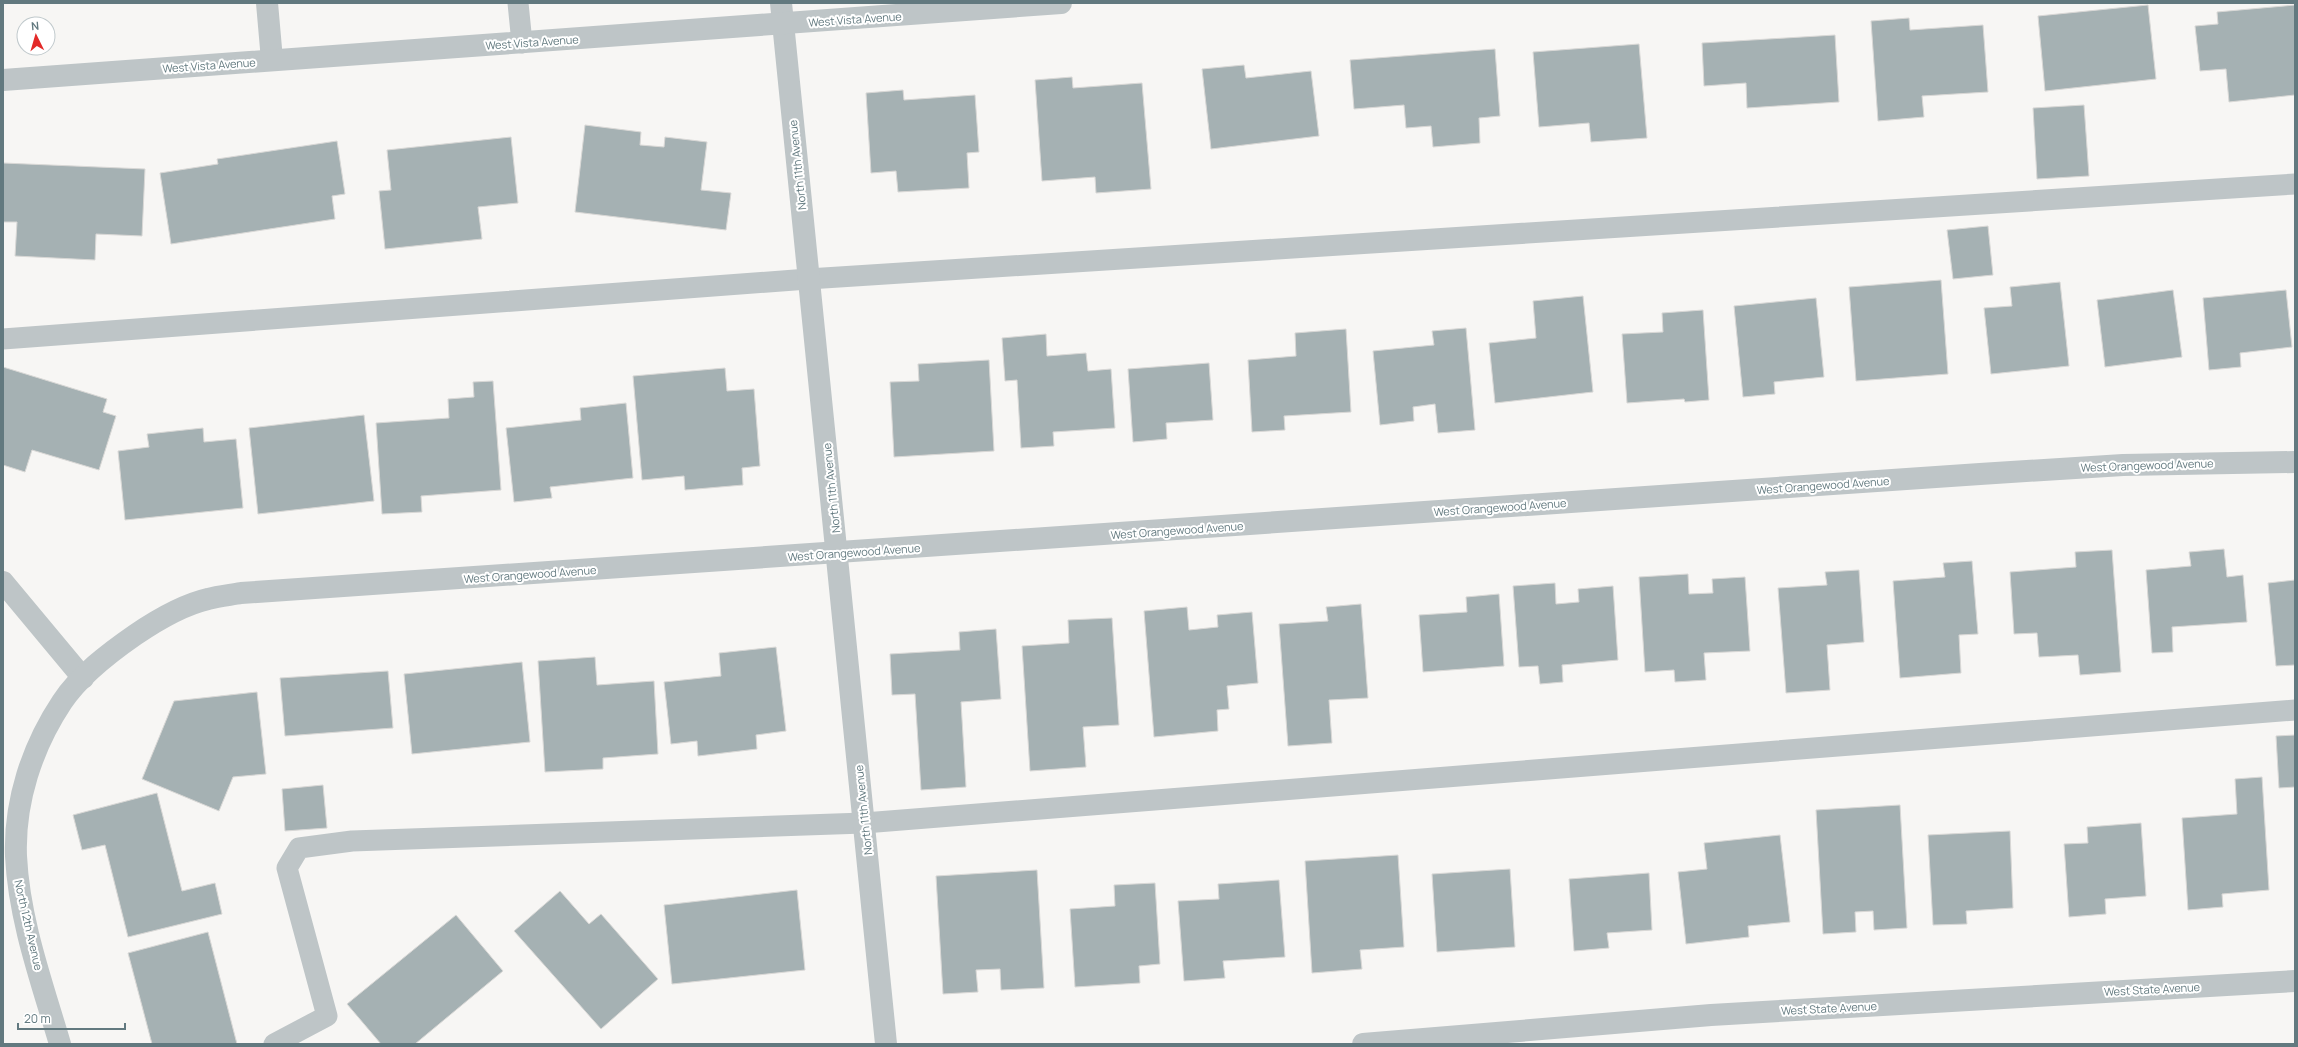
<svg xmlns="http://www.w3.org/2000/svg" width="2298" height="1047" font-family="Manrope,sans-serif">
	<style>
		.building { fill: #a5b1b3; stroke: #d9d8d6 }
		.lines { fill: none; stroke-linecap: round; stroke-linejoin: round }
		.service { stroke: #bec5c7; stroke-width: 21 }
		.minor { stroke: #bec5c7; stroke-width: 22 }
		.labels { text-anchor: middle; dominant-baseline: central; stroke-width: 4; stroke-linejoin: round; paint-order: stroke }
		.street-label { font-size: 11px; fill: #62797f; stroke: #fff }
	</style>
	<rect width="100%" height="100%" fill="#f7f6f4"/>
	<g class="building">
		<path d="M2148,5l8,74 -111,12 -7,-75z"/>
		<path d="M2295,5v90l-66,7 -3,-33 -26,2 -5,-45 23,-2 -1,-12z"/>
		<path d="M1909,18l1,12 73,-5 5,67 -66,4 2,21 -46,4 -7,-100z"/>
		<path d="M1835,35l4,67 -92,6 -1,-25 -42,3 -2,-43z"/>
		<path d="M1639,44l8,94 -56,4 -2,-19 -50,4 -6,-75z"/>
		<path d="M1495,49l5,67 -21,2 1,25 -47,4 -2,-21 -25,2 -2,-23 -50,4 -4,-49z"/>
		<path d="M1244,65l2,13 65,-7 8,65 -108,13 -9,-80z"/>
		<path d="M1072,77l1,11 69,-5 9,106 -55,4 -1,-16 -53,4 -7,-101z"/>
		<path d="M903,90l1,10 71,-5 4,57 -12,1 2,35 -71,4 -2,-21 -25,2 -5,-80z"/>
		<path d="M2084,105l5,71 -52,3 -4,-71z"/>
		<path d="M585,125l56,7 -1,13 24,2 1,-10 42,5 -6,48 30,3 -5,37 -151,-18z"/>
		<path d="M511,137l7,66 -40,4 4,32 -97,10 -6,-58 12,-1 -4,-40z"/>
		<path d="M337,141l8,53 -13,2 3,23 -164,25 -11,-71 58,-9 -1,-5z"/>
		<path d="M3,163l142,6 -3,67 -46,-2 -1,26 -80,-4 2,-34h-14z"/>
		<path d="M1988,226l5,49 -40,4 -6,-49z"/>
		<path d="M1941,280l7,94 -92,7 -7,-94z"/>
		<path d="M2060,282l9,84 -78,8 -7,-66 28,-2 -2,-19z"/>
		<path d="M2173,290l9,67 -77,10 -8,-67z"/>
		<path d="M2286,290l6,57 -52,6 1,14 -32,3 -6,-72z"/>
		<path d="M1583,296l10,96 -98,11 -6,-60 47,-5 -3,-37z"/>
		<path d="M1816,298l8,79 -50,5 1,12 -32,3 -9,-91z"/>
		<path d="M1703,310l6,90 -24,2 -1,-3 -57,4 -5,-69 41,-2 -1,-19z"/>
		<path d="M1466,328l9,102 -37,3 -3,-29 -22,3 1,14 -34,4 -7,-74 61,-6 -2,-14z"/>
		<path d="M1346,329l5,83 -67,4 1,14 -33,2 -4,-72 48,-4 -1,-23z"/>
		<path d="M1046,334l1,22 39,-3 2,18 23,-2 4,59 -62,4 1,14 -33,2 -4,-68 -12,1 -3,-43z"/>
		<path d="M989,360l5,91 -100,6 -4,-75 29,-1 -1,-17z"/>
		<path d="M1209,363l4,57 -47,3 1,16 -34,3 -5,-73z"/>
		<path d="M3,367l104,32 -4,13 13,4 -17,54 -67,-20 -7,22 -22,-7z"/>
		<path d="M725,368l2,23 27,-2 6,77 -18,2 1,17 -58,5 -1,-14 -42,4 -9,-104z"/>
		<path d="M493,381l8,109 -80,6 1,16 -40,2 -6,-91 73,-5 -1,-19 26,-2 -1,-15z"/>
		<path d="M626,403l7,75 -83,9 2,11 -38,4 -8,-74 75,-8 -1,-12z"/>
		<path d="M364,415l10,86 -116,13 -9,-86z"/>
		<path d="M203,428l1,14 32,-3 7,69 -118,12 -7,-69 31,-4 -2,-13z"/>
		<path d="M2224,549l3,28 16,-2 4,47 -75,5 1,25 -21,1 -6,-83 45,-4 -2,-14z"/>
		<path d="M2112,550l9,122 -41,3 -2,-20 -39,2 -2,-24 -23,1 -4,-62 66,-5 -1,-15z"/>
		<path d="M1972,561l6,73 -19,1 2,38 -61,5 -7,-97 52,-4 -2,-14z"/>
		<path d="M1859,570l5,72 -37,3 3,45 -44,3 -8,-105 49,-3 -2,-13z"/>
		<path d="M1688,574l1,20 24,-1 -1,-14 33,-2 5,74 -46,2 2,27 -31,2 -1,-12 -29,2 -6,-95z"/>
		<path d="M2295,580v85l-19,1 -8,-83z"/>
		<path d="M1555,583l1,21 23,-2 -1,-13 35,-3 5,74 -56,5 1,17 -23,2 -2,-18 -19,1 -6,-81z"/>
		<path d="M1499,594l5,72 -81,6 -4,-57 48,-3 -1,-15z"/>
		<path d="M1361,604l7,94 -39,2 3,43 -44,3 -9,-122 49,-3 -2,-14z"/>
		<path d="M1187,607l2,23 29,-3 -1,-12 35,-3 6,71 -31,3 2,23 -12,1 1,21 -64,6 -10,-126z"/>
		<path d="M1112,618l7,107 -36,2 3,40 -56,4 -8,-125 47,-3 -1,-23z"/>
		<path d="M996,629l5,70 -40,3 5,85 -45,3 -6,-96 -23,1 -2,-41 70,-4 -1,-18z"/>
		<path d="M776,647l10,84 -30,4 1,14 -59,7 -1,-15 -26,3 -7,-62 57,-6 -2,-23z"/>
		<path d="M595,657l2,28 57,-4 4,73 -55,4v11l-58,3 -7,-111z"/>
		<path d="M522,662l8,80 -118,12 -8,-80z"/>
		<path d="M388,671l5,57 -108,8 -5,-58z"/>
		<path d="M257,692l9,82 -33,3 -14,34 -77,-32 32,-78z"/>
		<path d="M2295,735v52l-16,1 -3,-52z"/>
		<path d="M2262,777l7,113 -47,4 1,13 -35,3 -6,-92 55,-4 -2,-35z"/>
		<path d="M323,785l4,43 -42,3 -3,-42z"/>
		<path d="M157,793l25,98 33,-8 7,31 -94,23 -23,-92 -23,5 -9,-35z"/>
		<path d="M1900,805l7,123 -33,2 -1,-19 -18,1 1,20 -33,2 -7,-124z"/>
		<path d="M2141,823l5,73 -41,3 1,15 -37,3 -5,-73 24,-1 -1,-16z"/>
		<path d="M2010,831l3,77 -47,3 1,13 -34,1 -5,-90z"/>
		<path d="M1780,835l10,87 -42,4 1,11 -63,7 -8,-72 29,-3 -3,-26z"/>
		<path d="M1398,855l6,92 -44,3 2,19 -50,4 -7,-112z"/>
		<path d="M1510,869l5,78 -78,5 -5,-78z"/>
		<path d="M1037,870l7,118 -43,2 -1,-21 -24,1 2,22 -35,2 -7,-118z"/>
		<path d="M1649,873l3,57 -45,3 2,15 -35,3 -5,-72z"/>
		<path d="M1279,880l6,77 -62,4 2,17 -41,3 -6,-80 41,-2 -1,-15z"/>
		<path d="M1155,883l5,81 -21,2 1,17 -65,4 -5,-78 45,-3 -1,-21z"/>
		<path d="M797,890l8,80 -133,14 -8,-79z"/>
		<path d="M560,891l29,33 12,-10 57,65 -57,50 -87,-98z"/>
		<path d="M456,915l47,56 -88,73h-34l-34,-40z"/>
		<path d="M208,932l29,112h-85l-24,-91z"/>
	</g>
	<g class="lines">
		<g class="service">
			<path d="M518,3l4,40"/>
			<path d="M3,339l805,-60 1487,-95"/>
			<path d="M274,1044l53,-28 -40,-148 12,-20 53,-7 512,-18 1431,-113"/>
		</g>
		<g class="minor">
			<path d="M267,3l5,57"/>
			<path d="M781,3l105,1041"/>
			<path d="M3,80l1058,-77"/>
			<path d="M3,582l80,96"/>
			<path d="M60,1044c-18,-61 -41,-124 -44,-188 -2,-54 16,-109 46,-154 18,-27 47,-49 73,-67 22,-15 47,-30 73,-36 10,-3 22,-4 33,-6l1739,-119 143,-9 172,-3"/>
			<path d="M1363,1044l348,-29 584,-34"/>
		</g>
	</g>
	<g class="labels">
		<g class="street-label">
			<text transform="translate(855 19) rotate(-4)">West Vista Avenue</text>
			<text transform="translate(532 42) rotate(-4)">West Vista Avenue</text>
			<text transform="translate(209 65) rotate(-4)">West Vista Avenue</text>
			<text transform="translate(797 165) rotate(-96)">North 11th Avenue</text>
			<text transform="translate(2147 465) rotate(-2)">West Orangewood Avenue</text>
			<text transform="translate(1823 485) rotate(-4)">West Orangewood Avenue</text>
			<text transform="translate(831 488) rotate(-96)">North 11th Avenue</text>
			<text transform="translate(1500 507) rotate(-4)">West Orangewood Avenue</text>
			<text transform="translate(1177 530) rotate(-4)">West Orangewood Avenue</text>
			<text transform="translate(854 552) rotate(-4)">West Orangewood Avenue</text>
			<text transform="translate(530 574) rotate(-4)">West Orangewood Avenue</text>
			<text transform="translate(863 810) rotate(-96)">North 11th Avenue</text>
			<text transform="translate(29 925) rotate(77)">North 12th Avenue</text>
			<text transform="translate(2152 989) rotate(-3)">West State Avenue</text>
			<text transform="translate(1829 1008) rotate(-3)">West State Avenue</text>
		</g>
	</g>
	<rect width="2298" height="1047" fill="none" stroke="#62797f" stroke-width="8"/>
	<g transform="translate(36 36) rotate(355)"><circle r="19" fill="#ffffff" stroke="#c0c9cc"/>
	<path d="M0-3L7 15L0 10L-7 15Z" fill="#e32a29"/>
	<text y="-6" font-size="11" font-weight="bold" text-anchor="middle" fill="#62797f">N</text>
	</g>
	<path d="M18 1023v6h107v-6" fill="none" stroke="#62797f" stroke-width="2"/>
	<text x="24" y="1023" font-size="12" fill="#62797f" stroke="#ffffff" stroke-width="3" paint-order="stroke">20 m</text>
</svg>
